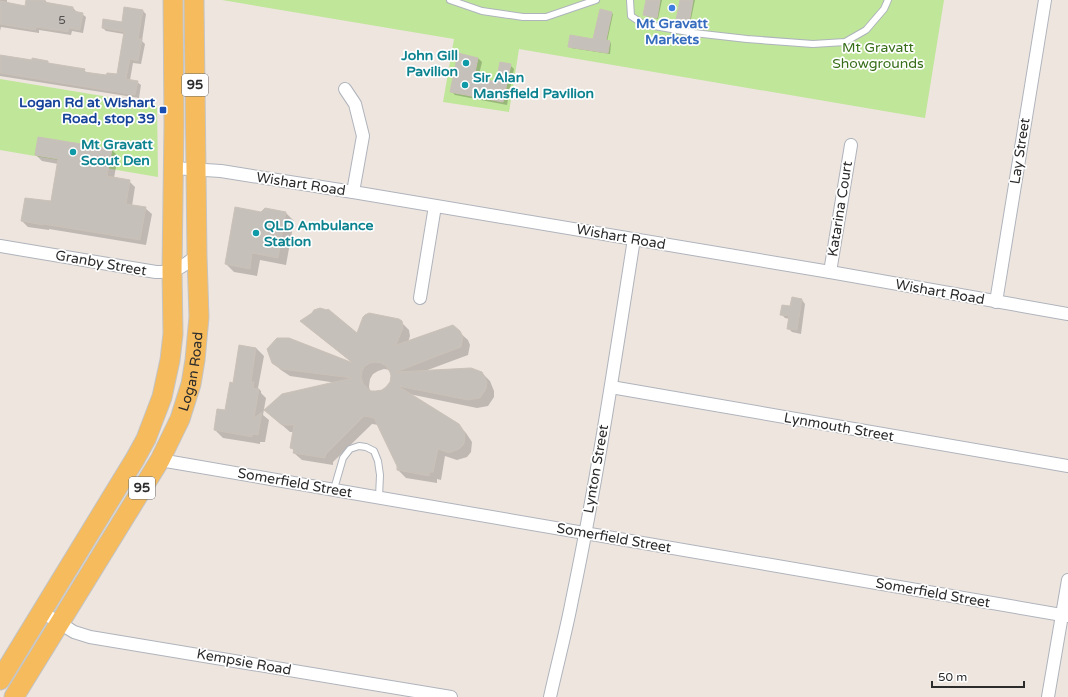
<svg xmlns="http://www.w3.org/2000/svg" width="1068" height="697" font-family="'Varela Round',sans-serif">
	<style>
		.green { fill: #bfe699 }
		.shadow { fill: #0003; fill-rule: evenodd }
		.building { fill: #c6c0ba; stroke: #cac1b8; fill-rule: evenodd }
		.lines { fill: none; stroke-linecap: round; stroke-linejoin: round }
		.service-casing { stroke: #afb4bc; stroke-width: 8 }
		.minor-casing { stroke: #afb4bc; stroke-width: 14 }
		.primary-casing { stroke: #c4c4c4; stroke-width: 21 }
		.service { stroke: #fff; stroke-width: 6 }
		.minor { stroke: #fff; stroke-width: 12 }
		.primary { stroke: #f6bb5c; stroke-width: 19 }
		.shop-dot { fill: #3f7fe0; stroke: #fff; stroke-width: 1.5 }
		.culture-dot { fill: #0f9aa8; stroke: #fff; stroke-width: 1.5 }
		.transit-dot { fill: #1a4fb4; stroke: #fff; stroke-width: 1.5 }
		.labels { text-anchor: middle; dominant-baseline: central; stroke-width: 3.5; stroke-linejoin: round; paint-order: stroke }
		.number-label { font-size: 12px; fill: #525150 }
		.shield { fill: #fff; stroke: #6b6b6b; stroke-width: 1 }
		.shield-label { font-size: 13px; font-weight: bold; fill: #2c2c2c }
		.shop-label { font-size: 14px; font-weight: bold; fill: #366cbe; stroke: #fff }
		.park-label { font-size: 14px; fill: #376e18; stroke: #fff }
		.culture-label { font-size: 14px; font-weight: bold; fill: #0d838f; stroke: #fff; text-anchor: start }
		.transit-label { font-size: 14px; font-weight: bold; fill: #164399; stroke: #fff; text-anchor: end }
		.street-label { font-size: 14px; fill: #2c2c2c; stroke: #fff }
	</style>
	<rect width="100%" height="100%" fill="#eee5df"/>
	<g class="green">
		<path d="M222,0h722l-19,118 -406,-69 -10,63 -66,-10 11,-63z"/>
		<path d="M0,79l157,26 1,72 -158,-27z"/>
	</g>
	<g class="shadow">
		<path d="M0,0h7v2l2,2 17,3 9,-7h10l3,4 25,4 4,4v1l5,1 4,3 -3,16 -11,-2 -1,4 -32,-5v3l-38,-6 -1,4z"/>
		<path d="M647,0h15l-4,19 -12,-3 -2,-1z"/>
		<path d="M681,0h14l-5,24 -12,-2 -1,-2z"/>
		<path d="M143,11l3,3 -4,27 3,3 -4,20 -8,-1 -3,17 7,2 4,3 -2,13 -139,-22v-20l32,5 15,1 3,2 34,6 4,4 19,3 11,-2 6,-41 -18,-3 -3,-3 20,-5z"/>
		<path d="M611,13l2,1 -6,28h3l1,2 -1,10 -39,-6 -2,-2 25,-6z"/>
		<path d="M458,54l20,4 4,4 -4,17 19,4 13,-18 4,4 -7,36 -52,-10 -4,-4z"/>
		<path d="M112,150l6,6 -4,22 15,3 6,6 -3,19 13,2 7,6 -6,31 -97,-16v1l-21,-3 -6,-6 29,-18 7,-39 -16,-3 -6,-6z"/>
		<path d="M262,213h24l8,8 -8,44 -26,-5 -3,16 -23,-4 -8,-8z"/>
		<path d="M802,300l3,4 -4,30 -9,-2 -3,-3 1,-10 -5,-1 -4,-4z"/>
		<path d="M302,321l55,13 44,-12 8,8 1,6 -2,6 51,-10 9,8 2,5 -2,10 -43,16 56,1 9,9 4,10v6l-6,9 -11,2 -68,-14 49,31 8,8 6,9 -1,10 -4,5 -10,3 -12,-4 -4,24 -4,-1v4l-31,-5 -8,-8v-4l-19,-41 -7,-1 -39,38v3l-31,-5 -8,-7 1,-2 -4,-3 3,-16h-4l-17,-15 64,-34 -47,-7 -9,-6 -9,-8 81,1 -44,-35zM384,369l6,1 2,6 -1,7 -9,8 -12,1 -1,-6 1,-7 3,-5 5,-3z"/>
		<path d="M240,346l16,2 8,8 -6,32 3,3v2l5,5 -3,17 6,5 -4,22h-5v2l-37,-6 -8,-8 11,-18 8,-28z"/>
	</g>
	<g class="building">
		<path d="M26,0h19l-1,2 29,5v4l10,2 -3,17 -11,-2 -1,4 -32,-5 -1,3 -35,-6v-23l25,5z"/>
		<path d="M646,0h14l-3,18 -14,-3z"/>
		<path d="M680,0h13l-4,23 -13,-3z"/>
		<path d="M124,7l19,3 -5,29h4l-4,22 -8,-2 -4,20 12,2 -3,14 -135,-22v-18l32,5v-2l16,3v2l37,6 -1,3 22,3 1,-2 10,1 7,-42 -22,-4 1,-9 19,3z"/>
		<path d="M600,9l12,3 -6,28 4,1 -2,12 -40,-6 2,-12 23,4z"/>
		<path d="M458,53l20,5 -4,19 22,5 4,-20 11,2 -8,38 -53,-10z"/>
		<path d="M38,137l74,12 -5,27 23,4 -4,24 20,3 -6,33 -97,-16v1l-22,-4 4,-23 26,3 7,-42 -23,-4z"/>
		<path d="M235,207l26,5 4,-4 21,4 -8,46 -26,-5 -2,16 -25,-5z"/>
		<path d="M792,297l10,2 -5,31 -10,-1 2,-13 -9,-1 2,-10 8,1z"/>
		<path d="M320,308l7,2 1,-1 29,24 6,-16 2,-2 4,-2 30,6 3,2 1,7 -7,17 57,-20 7,6 3,6 -2,10 -65,25 75,-4 11,4 5,10 -1,7 -6,9 -12,2 -70,-14 61,38 6,9 -1,11 -5,5 -10,4 -11,-4 -5,23h-3l-1,4 -32,-6v-4l-23,-48 -10,-2 -38,38 -1,4 -32,-5 1,-4 -4,-1 4,-23h-12l-18,-15 18,-16 70,-16 -71,-9 -9,-6 -5,-14 10,-11h12l64,25 -53,-42 12,-8 2,-3zM375,362l6,1 5,3 4,6 1,4 -1,6 -4,5 -4,3 -6,1h-5l-5,-4 -3,-4 -2,-6 1,-6 3,-5 5,-3z"/>
		<path d="M239,345l17,3 -5,34h3l-1,6 6,1 -5,29 8,-6 -4,23 -6,-1v3l-38,-7 3,-21 8,1 5,-28 3,1z"/>
	</g>
	<g class="lines">
		<defs>
			<g id="service">
				<path d="M450,0l32,11 41,6h23l50,-17"/>
				<path d="M630,0l1,16 12,8 51,9 53,6 66,5 32,-2 21,-12 18,-21 4,-9"/>
				<path d="M334,489l9,-31 7,-9 9,-3 7,1 8,4 4,10 2,14 -1,22"/>
			</g>
			<g id="minor">
				<path d="M345,89l10,15 8,32 -10,56"/>
				<path d="M173,168l48,3 132,21 477,80 238,42"/>
				<path d="M0,246l156,26c19,1 27,-5 41,-17"/>
				<path d="M830,272l21,-127"/>
				<path d="M420,298l15,-92"/>
				<path d="M996,302l49,-302"/>
				<path d="M611,387l457,79"/>
				<path d="M160,460l908,156"/>
				<path d="M42,612l32,20 16,5 361,60"/>
				<path d="M550,697c7,-32 16,-65 22,-97 25,-119 43,-240 62,-361"/>
				<path d="M1048,697l20,-117"/>
			</g>
			<g id="primary">
				<path d="M0,680l135,-221 11,-20 16,-42 8,-37 3,-26 -1,-63 2,-147 -1,-124"/>
				<path id="s1" d="M14,697l146,-237 20,-41 11,-35 4,-24 4,-43 -2,-62 -3,-255"/>
			</g>
		</defs>
		<use href="#service" class="service-casing"/>
		<use href="#minor" class="minor-casing"/>
		<use href="#primary" class="primary-casing"/>
		<use href="#service" class="service"/>
		<use href="#minor" class="minor"/>
		<use href="#primary" class="primary"/>
	</g>
	<circle class="shop-dot" cx="672" cy="8" r="4"/>
	<g class="culture-dot">
		<circle cx="466" cy="63" r="4"/>
		<circle cx="465" cy="85" r="4"/>
		<circle cx="73" cy="152" r="4"/>
		<circle cx="256" cy="233" r="4"/>
	</g>
	<rect class="transit-dot" x="159" y="106" width="8" height="8" rx="2"/>
	<g class="labels">
		<g class="number-label">
			<text x="62" y="20">5</text>
		</g>
		<g class="shield">
			<rect x="182" y="74" width="26" height="22" rx="3"/>
			<rect x="129" y="477" width="26" height="22" rx="3"/>
		</g>
		<g class="shield-label">
			<text x="195" y="85">95</text>
			<text x="142" y="488">95</text>
		</g>
		<g class="shop-label">
			<text x="672" y="23">Mt Gravatt<tspan x="672" dy="16">Markets</tspan></text>
		</g>
		<g class="park-label">
			<text x="878" y="47">Mt Gravatt<tspan x="878" dy="16">Showgrounds</tspan></text>
		</g>
		<g class="culture-label">
			<text x="458" y="55" text-anchor="end">John Gill<tspan x="458" dy="16">Pavilion</tspan></text>
			<text x="473" y="77">Sir Alan<tspan x="473" dy="16">Mansfield Pavilion</tspan></text>
			<text x="81" y="144">Mt Gravatt<tspan x="81" dy="16">Scout Den</tspan></text>
			<text x="264" y="225">QLD Ambulance<tspan x="264" dy="16">Station</tspan></text>
		</g>
		<g class="transit-label">
			<text x="155" y="102">Logan Rd at Wishart<tspan x="155" dy="16">Road, stop 39</tspan></text>
		</g>
		<g class="street-label">
			<text transform="translate(1020 151) rotate(-81)">Lay Street</text>
			<text transform="translate(301 184) rotate(9)">Wishart Road</text>
			<text transform="translate(840 209) rotate(-81)">Katarina Court</text>
			<text transform="translate(621 237) rotate(10)">Wishart Road</text>
			<text transform="translate(101 263) rotate(10)">Granby Street</text>
			<text transform="translate(940 292) rotate(10)">Wishart Road</text>
			<text stroke="none"><textPath href="#s1" startOffset="373">Logan Road</textPath></text>
			<text transform="translate(839 427) rotate(10)">Lynmouth Street</text>
			<text transform="translate(596 469) rotate(-80)">Lynton Street</text>
			<text transform="translate(295 483) rotate(10)">Somerfield Street</text>
			<text transform="translate(614 538) rotate(10)">Somerfield Street</text>
			<text transform="translate(933 593) rotate(10)">Somerfield Street</text>
			<text transform="translate(244 662) rotate(10)">Kempsie Road</text>
		</g>
	</g>
	<path d="M932 681v6h92v-6" fill="none" stroke="#2c2c2c" stroke-width="2"/>
	<text x="938" y="681" font-size="12" fill="#2c2c2c" stroke="#ffffff" stroke-width="3" paint-order="stroke">50 m</text>
</svg>
